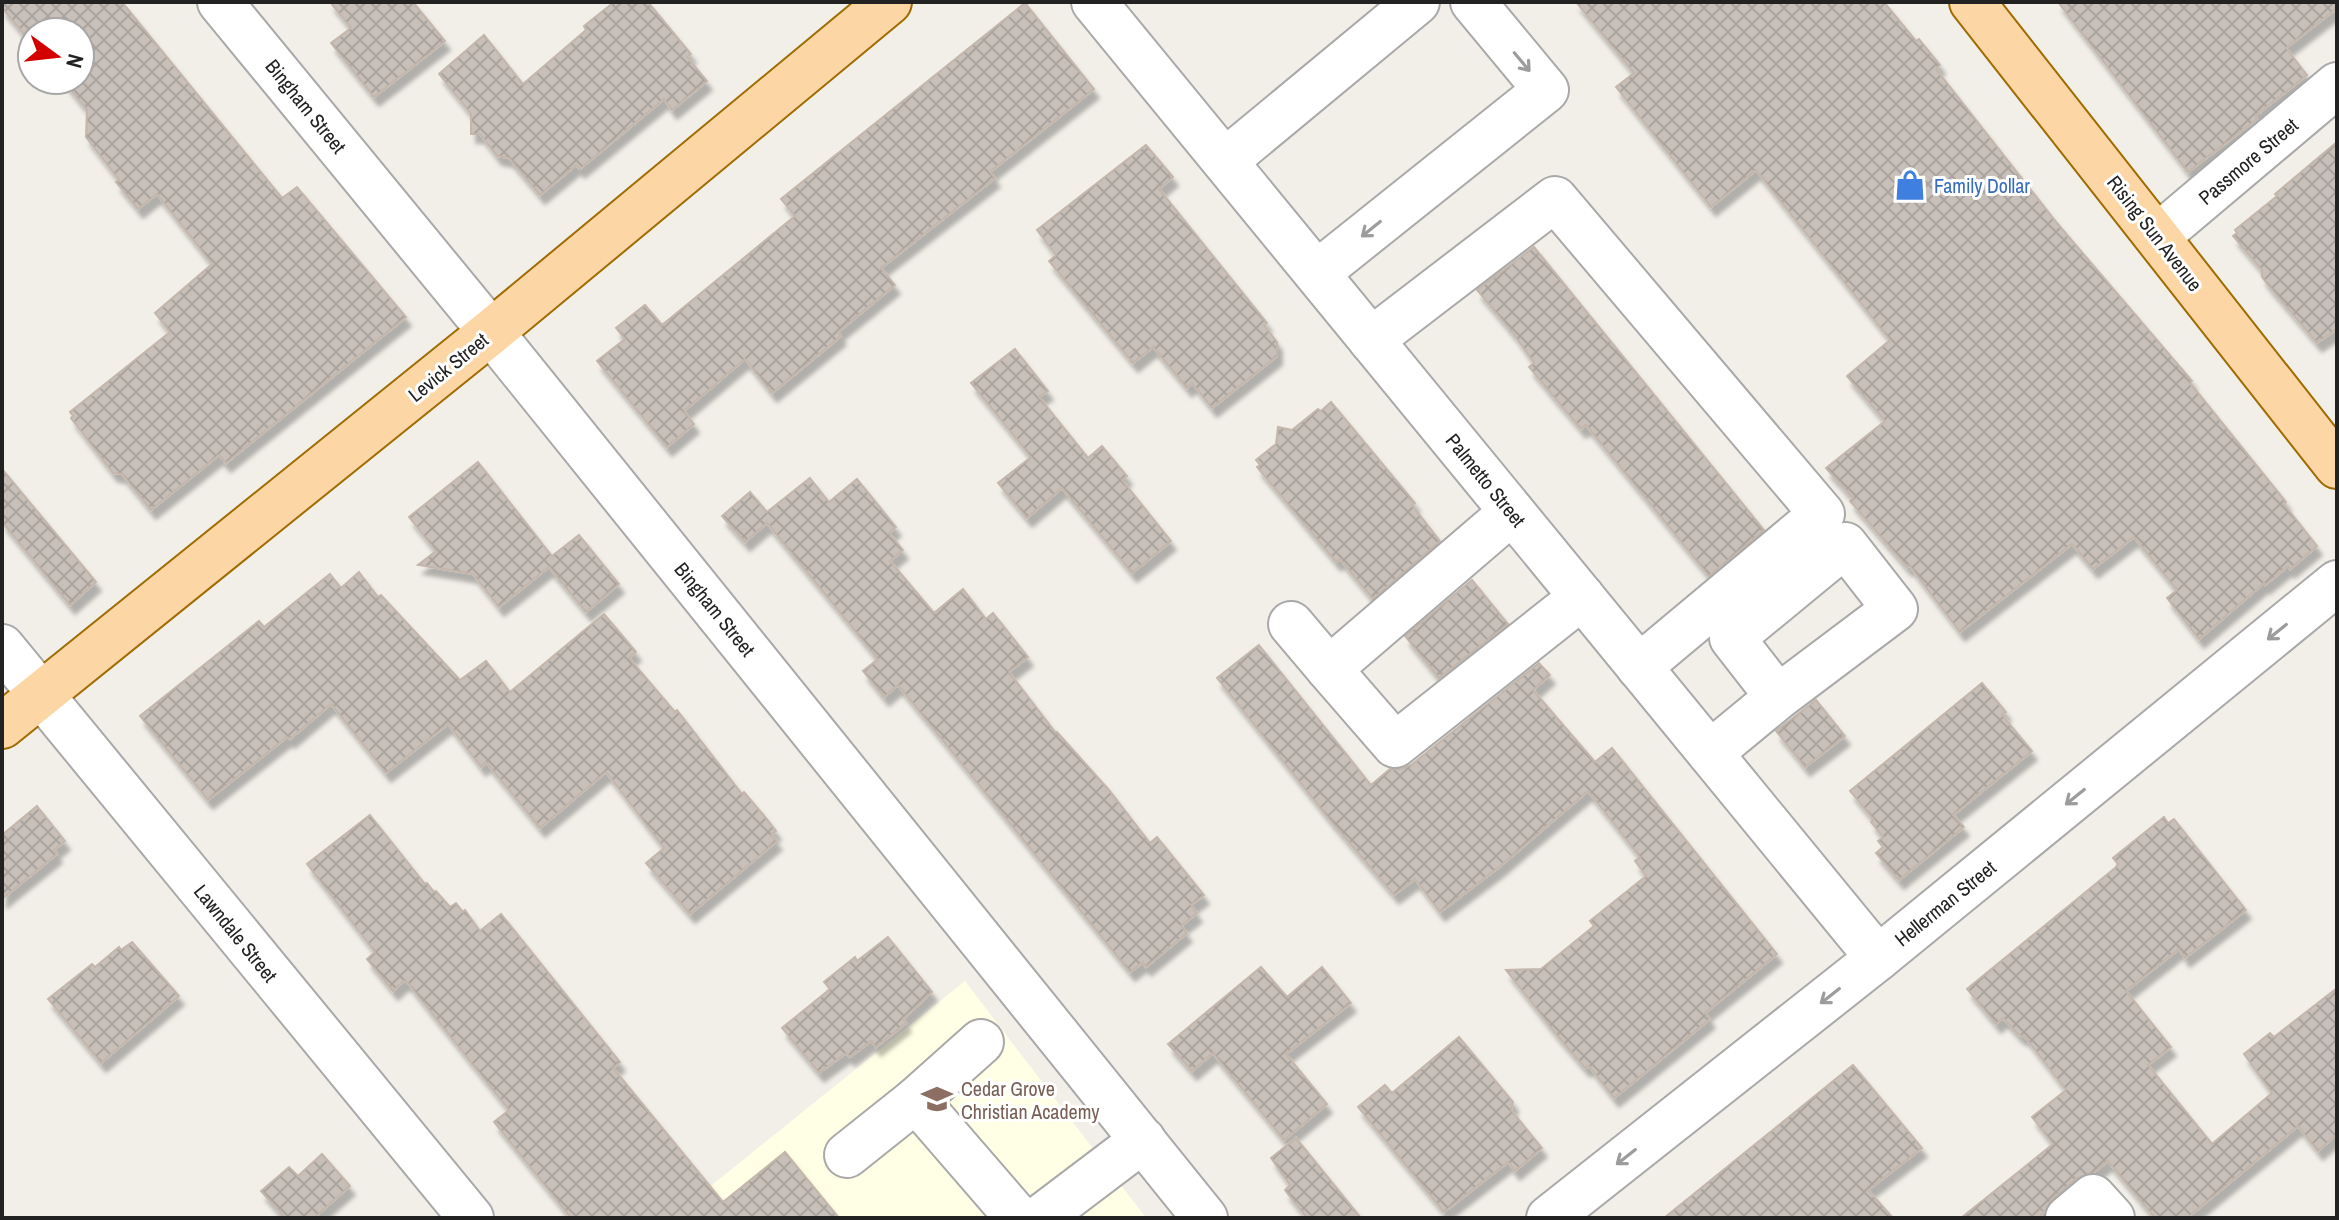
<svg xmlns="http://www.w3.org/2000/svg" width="2339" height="1220" font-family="'Archivo Narrow',sans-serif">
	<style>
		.education { fill: #ffffe5 }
		.building { fill: url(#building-cross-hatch); stroke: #c4b6ab; stroke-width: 2; filter: url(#shadow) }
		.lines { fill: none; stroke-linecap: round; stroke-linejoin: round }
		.minor-casing { stroke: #a9a9a9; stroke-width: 48 }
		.major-casing { stroke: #a06b00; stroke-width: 48 }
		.minor { stroke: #fff; stroke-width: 44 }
		.major { stroke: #fcd6a4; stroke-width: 44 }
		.oneway { stroke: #9c9c9c }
		.labels { text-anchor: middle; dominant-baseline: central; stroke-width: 6; stroke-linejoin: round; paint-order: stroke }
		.street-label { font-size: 20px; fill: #222; stroke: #fff }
		.shop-label { font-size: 20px; fill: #366cbe; stroke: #fff; text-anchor: start }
		.education-label { font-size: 20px; fill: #785e54; stroke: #fff; text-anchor: start }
	</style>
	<defs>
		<pattern id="building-cross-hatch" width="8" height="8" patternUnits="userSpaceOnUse" patternTransform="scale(2)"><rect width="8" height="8" fill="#c7bfb8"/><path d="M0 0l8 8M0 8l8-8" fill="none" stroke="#aba49e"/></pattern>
		<filter id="shadow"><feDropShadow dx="5" dy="9" stdDeviation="2" flood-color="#0004"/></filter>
	</defs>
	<rect width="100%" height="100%" fill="#f2efe9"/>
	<path class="education" d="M965,981l181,237h-475z"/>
	<g class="building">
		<path d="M2,2h120l160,196 15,-11 109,130 -180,146 -7,-8 -68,55 -29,-36 -9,-1 -42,-55 2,-2 -3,-4 100,-80 -15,-19 57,-49 -55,-70 -19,15 -22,-27 3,-2 -33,-43 1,-27 -24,-30h17v-48h-48v12l-30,-36z"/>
		<path d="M330,2h83l32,39 -71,56 -43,-54 20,-15z"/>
		<path d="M614,2h34l43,52 -4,3 20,24 -35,29 -8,-11 -84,70 -4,-4 -36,30 -31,-37 -12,-2 -17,-22h-9v-20l-32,-40 45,-39 39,49 63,-54 -2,-4z"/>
		<path d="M1576,2h308l32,39 3,-2 21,26 -4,4 121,154 135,158 -2,2 96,119 -2,2 33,42 -27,23 -2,-3 -23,19 -1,-2 -65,56 -32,-41 10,-8 -43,-53 -41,32 -21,-25 -112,88 -51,-67 -2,2 -57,-66 3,-3 -27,-30 59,-47 -38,-45 43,-36 -134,-170 -45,37 -95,-120 18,-14z"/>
		<path d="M2058,2h279v6l-51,40 21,27 -52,41 2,3 -69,53z"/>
		<path d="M1025,3l69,86 -104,83 5,6 -114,90 14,17 -57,47 3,4 -69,57 -27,-34 -61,52 10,13 -27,23 -70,-86 28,-22 -9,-11 29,-23 17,20 133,-109 -14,-17z"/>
		<path d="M2337,142v187l-20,14 -48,-57 -7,-9v-7l-29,-34 4,-3 -2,-3 42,-34 -2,-2z"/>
		<path d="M1146,145l27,32 -14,12 108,134 -3,2 13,17v14l-65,52 -20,-25 -5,5 -34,-41 -20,16 -84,-102 7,-6 -19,-25z"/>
		<path d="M1534,247l230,283 -55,46 -123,-151 -5,4 -27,-32 -25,-30 5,-4 -21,-30 -36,-43z"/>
		<path d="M1015,349l33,42 -9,6 49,61 14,-12 25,30 -5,4 49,61 -39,32 -70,-85 -35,30 -29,-35 33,-26 -60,-74z"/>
		<path d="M1331,402l84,101 -3,2 28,36 -67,58 -33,-40 -4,3 -79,-95 3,-2 -4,-5 20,-16 2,-17 14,3 26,-21 3,2z"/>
		<path d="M478,462l74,94 27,-21 40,49 -33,28 -37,-45 -50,40 -26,-33 -55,-9 18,-14 -27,-34z"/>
		<path d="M2,469l94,113 -26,23 -68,-83z"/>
		<path d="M810,478l19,24 28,-23 39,48 -7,6 14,17 -13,11 44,52 29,-24 23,30 7,-6 35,44 -19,15 47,61 1,-1 52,58 41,53 7,-6 47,58 -13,10 6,8 -16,13 6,7 -41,34 -3,-5 -13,10 -232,-287 -14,12 -21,-26 15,-12 -111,-136 -22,19 -23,-26 28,-24 17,20z"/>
		<path d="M359,572l19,25 3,-2 79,85 26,-19 24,31 94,-78 32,38 -7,6 46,54 2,-2 65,84 2,-2 22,26 10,13 -5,4 6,6 -87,73 -44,-51 18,-15 -58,-76 -66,56 -54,-66 -5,5 -33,-43 -62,49 -55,-69 -41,35 -3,-2 -79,63 -68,-84 119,-95 5,6 66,-53 11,14z"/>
		<path d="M1472,580l36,44 -69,54 -34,-42z"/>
		<path d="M1259,645l112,140 19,-16h10l11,-4 128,-102 11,12 -17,15 62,72 17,-14 165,206 -72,59 5,6 -96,79 -25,-32 -4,2 -29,-34 -50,-64 35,-1 53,-43 -4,-5 56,-45 -11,-15 5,-4 -52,-66 -90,77 -58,44 -25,-33 -21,16 -64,-75 -113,-142z"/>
		<path d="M1982,683l24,29 -4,3 30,36 -79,64 11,12 -65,53 -23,-27 7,-6 -5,-6 5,-4 -12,-15 3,-2 -24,-29z"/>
		<path d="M1816,700l29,36 -40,31 -29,-36z"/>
		<path d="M37,806l28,35 -11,9 3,4 -55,45v-64z"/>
		<path d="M370,815l55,69 2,-1 7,9 2,-1 14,16 6,-4 7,9 2,-2 15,21 21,-17 119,148 -7,6 110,134 62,-50 54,66h-268l-77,-96 15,-12 -102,-128 -3,-1 -11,10 -26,-32 8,-7 -68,-88z"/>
		<path d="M2164,817l4,6 6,-4 72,91 -61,48 -6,-9 -53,42 45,56 -23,18 64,79 60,-51 -28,-39 26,-21 4,4 63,-49v146l-19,17 -20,-25 -111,92h-32l-47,-57 -15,12 -16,5 -25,21 -13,19h-78l92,-74 -21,-27 34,-27 -41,-53 -6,-2 -16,-17 -7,6 -29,-35 148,-121 3,-4 -5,-6z"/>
		<path d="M888,937l44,55 -29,27 3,4 -30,24 -5,-6 -21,16 -4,-4 -27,20 -37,-45 48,-39 -6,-7 31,-25 2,4z"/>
		<path d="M132,942l47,54 -78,67 -53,-64 44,-35 3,3 24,-20 2,3z"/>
		<path d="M1261,967l26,30 35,-30 29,36 -65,51 41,50 -43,36 -71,-87 -21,18 -24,-27z"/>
		<path d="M1459,1037l54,65 -2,8 31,38 -27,23 -7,-9 -64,50 -86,-105 27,-22 7,8z"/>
		<path d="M1853,1065l69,83 -54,42 25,28h-229z"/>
		<path d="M1296,1138l65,80h-54l-22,-28 5,-5 -19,-27z"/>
		<path d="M322,1154l28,32 -36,32h-29l-24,-27 28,-24 9,9z"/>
	</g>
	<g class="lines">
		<defs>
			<g id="minor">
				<path d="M220,2l271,330 714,886"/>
				<path d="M1094,2l784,956"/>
				<path d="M1225,161l192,-159"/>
				<path d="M2158,236l179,-151"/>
				<path d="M1317,273l229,-183 -73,-88"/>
				<path d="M1371,340l184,-141 267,315 -183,153"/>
				<path d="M1512,512l-183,157 66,76 187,-148"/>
				<path d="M1291,624l38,45"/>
				<path d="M2,647l469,571"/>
				<path d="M1710,753l68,-56 -46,-59 113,-93 50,64 -117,88"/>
				<path d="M981,1042l-65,58 102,118"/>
				<path d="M847,1155l69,-55"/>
				<path d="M1040,1218l103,-78"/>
				<path d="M1549,1218l329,-260 459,-375"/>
				<path d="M2068,1218l25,-21 19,21"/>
			</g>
			<g id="major">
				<path d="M1972,2l365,464"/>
				<path d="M2,726l489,-394 398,-330"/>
			</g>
		</defs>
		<use href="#minor" class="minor-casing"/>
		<use href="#major" class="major-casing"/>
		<use href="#minor" class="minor"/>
		<use href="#major" class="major"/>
	</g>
	<defs><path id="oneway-shaft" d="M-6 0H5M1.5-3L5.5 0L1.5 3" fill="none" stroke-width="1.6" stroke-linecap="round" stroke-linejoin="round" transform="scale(2)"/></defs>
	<g class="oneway">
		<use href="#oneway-shaft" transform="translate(1522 62) rotate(50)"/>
		<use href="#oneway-shaft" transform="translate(1371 229) rotate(141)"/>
		<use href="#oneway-shaft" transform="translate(2277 632) rotate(141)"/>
		<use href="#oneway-shaft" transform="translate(2075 797) rotate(141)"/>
		<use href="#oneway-shaft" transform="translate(1830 996) rotate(142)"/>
		<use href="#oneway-shaft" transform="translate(1626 1157) rotate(142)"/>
	</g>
	<defs>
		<symbol id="shop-bare" viewBox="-9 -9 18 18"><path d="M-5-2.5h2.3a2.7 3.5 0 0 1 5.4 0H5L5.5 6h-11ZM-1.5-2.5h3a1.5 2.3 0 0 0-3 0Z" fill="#3f7fe0" stroke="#fff" stroke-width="2.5" paint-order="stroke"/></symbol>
		<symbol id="school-bare" viewBox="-9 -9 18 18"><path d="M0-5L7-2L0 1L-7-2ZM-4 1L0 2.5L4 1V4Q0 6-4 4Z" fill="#8d6e63" stroke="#fff" stroke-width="2.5" paint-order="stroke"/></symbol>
	</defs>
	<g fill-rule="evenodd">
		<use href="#shop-bare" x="1888" y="163" width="44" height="44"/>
		<use href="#school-bare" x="915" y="1077" width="44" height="44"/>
	</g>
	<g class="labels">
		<g class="street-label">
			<text transform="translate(306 106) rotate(51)">Bingham Street</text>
			<text transform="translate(2248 161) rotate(-40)">Passmore Street</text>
			<text transform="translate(2155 233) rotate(52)">Rising Sun Avenue</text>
			<text transform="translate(448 367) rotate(-39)">Levick Street</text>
			<text transform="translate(1486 480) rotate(51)">Palmetto Street</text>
			<text transform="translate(715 609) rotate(51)">Bingham Street</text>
			<text transform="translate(1945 903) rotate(-39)">Hellerman Street</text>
			<text transform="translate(236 933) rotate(51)">Lawndale Street</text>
		</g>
		<g class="shop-label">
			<text x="1934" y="185">Family Dollar</text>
		</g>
		<g class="education-label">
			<text x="961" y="1088">Cedar Grove<tspan x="961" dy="23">Christian Academy</tspan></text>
		</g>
	</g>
	<rect width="2339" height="1220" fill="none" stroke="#222222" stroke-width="8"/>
	<g transform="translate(56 56) rotate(105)"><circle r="38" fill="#ffffff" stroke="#a7a7a7" stroke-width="2"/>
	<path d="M0-6L14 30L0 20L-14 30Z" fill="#d40000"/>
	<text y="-12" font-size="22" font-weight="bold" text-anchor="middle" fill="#222222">N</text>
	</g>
</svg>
